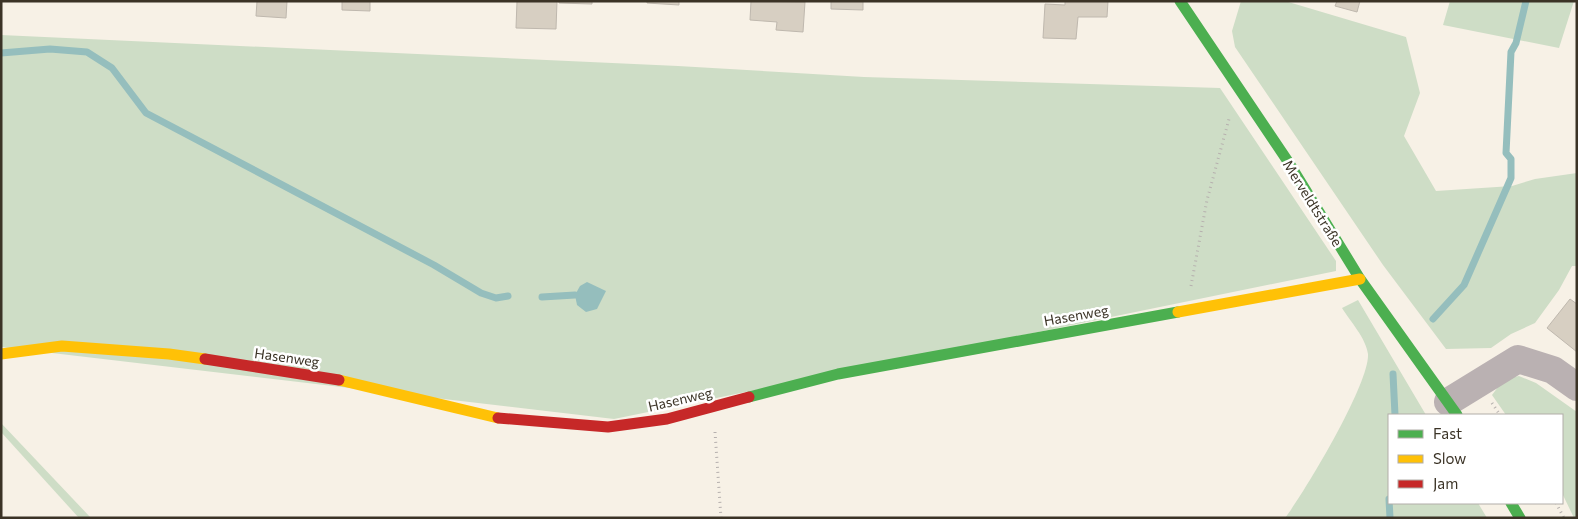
<svg xmlns="http://www.w3.org/2000/svg" width="1578" height="519" font-family="Commissioner,sans-serif">
	<style>
		.green { fill: #ceddc6 }
		.water { fill: #95bebd }
		.lines { fill: none; stroke-linecap: round; stroke-linejoin: round }
		.stream { stroke: #95bebd; stroke-width: 7 }
		.building { fill: #d7cfc2; stroke: #bfb8ae }
		.path { stroke: #b6b0ae; stroke-width: 3; stroke-dasharray: 1 4; stroke-linecap: butt }
		.street { stroke: #bab1b2; stroke-width: 28 }
		.fast { stroke: #4caf50; stroke-width: 11 }
		.slow { stroke: #ffc107; stroke-width: 11 }
		.jam { stroke: #c62828; stroke-width: 11 }
		.labels { text-anchor: middle; dominant-baseline: central; stroke-width: 5; stroke-linejoin: round; paint-order: stroke }
		.street-label { font-size: 14px; fill: #3b3326; stroke: #fff }
	</style>
	<rect width="100%" height="100%" fill="#f7f1e6"/>
	<g class="green">
		<path d="M1241,1h44l121,36 14,56 -16,43 32,55 76,-5 23,-7 42,-6v93h-5l-13,24 -24,33 -24,11 -20,14 -45,1 -63,-84 -148,-218 -3,-16z"/>
		<path d="M1450,1h124l-15,47 -116,-23z"/>
		<path d="M1,35l677,31 186,11 356,11 116,173v10l-722,148 -613,-72z"/>
		<path d="M1358,300l68,115h-37v88h89l9,15h-202c20,-26 85,-135 83,-164 -2,-16 -18,-33 -26,-46z"/>
		<path d="M1519,376l17,7 41,29v106h-3l-12,-25v-78h-56l-14,-20 12,-16z"/>
		<path d="M1,423l90,95h-12l-78,-86z"/>
	</g>
	<path class="water" d="M587,282l19,9 -9,18 -11,3 -9,-7 -2,-10 5,-9z"/>
	<g class="lines">
		<g class="stream">
			<path d="M1,53l49,-4 37,3 25,16 34,45 288,152 47,28 15,5 12,-2"/>
			<path d="M542,297l33,-2"/>
			<path d="M1433,319l31,-34 47,-107v-19l-5,-6 5,-101 5,-9 10,-42"/>
			<path d="M1393,374l2,41"/>
			<path d="M1389,499l1,19"/>
		</g>
	</g>
	<g class="building">
		<path d="M257,1h30l-1,17 -30,-2z"/>
		<path d="M342,1h28v10l-28,-1z"/>
		<path d="M517,1h40l-1,28 -40,-1z"/>
		<path d="M559,1h33v3l-33,-1z"/>
		<path d="M647,1h32v4l-32,-2z"/>
		<path d="M751,1l54,1 -2,30 -27,-2 1,-8 -27,-2z"/>
		<path d="M831,1h32v9l-32,-1z"/>
		<path d="M1065,1h43l-1,16h-29l-2,22 -33,-1 2,-34 20,1z"/>
		<path d="M1337,1h23l-3,11 -22,-6z"/>
		<path d="M1570,299l7,5v48l-30,-24z"/>
	</g>
	<g class="lines">
		<g class="path">
			<path d="M1191,286l16,-86 22,-81"/>
			<path d="M1492,403l8,12"/>
			<path d="M715,432l6,86"/>
			<path d="M1556,503l8,15"/>
		</g>
		<path class="street" d="M1448,402l70,-43 35,11 24,17"/>
		<g class="fast">
			<path d="M1180,1l109,162 71,116 97,136"/>
			<path d="M749,397l89,-23 340,-62"/>
			<path d="M1511,503l9,15"/>
		</g>
		<g class="slow">
			<path d="M1178,312l182,-33"/>
			<path d="M1,354l61,-8 107,8 36,5"/>
			<path d="M339,380l159,38"/>
		</g>
		<g class="jam">
			<path d="M205,359l134,21"/>
			<path d="M498,418l110,9 59,-8 82,-22"/>
		</g>
	</g>
	<g class="labels">
		<g class="street-label">
			<text transform="translate(1313 203) rotate(58)">Merveldtstraße</text>
			<text transform="translate(1076 315) rotate(-10)">Hasenweg</text>
			<text transform="translate(287 357) rotate(8)">Hasenweg</text>
			<text transform="translate(680 399) rotate(-13)">Hasenweg</text>
		</g>
	</g>
	<rect width="1578" height="519" fill="none" stroke="#3b3326" stroke-width="5"/>
	<rect x="1388" y="414" width="175" height="90" fill="#ffffff" stroke="#b1ada8"/>
	<rect x="1398" y="430" width="25" height="8" fill="#4caf50" stroke="#b1ada8"/>
	<text x="1433" y="439" font-size="15" fill="#3b3326">Fast</text>
	<rect x="1398" y="455" width="25" height="8" fill="#ffc107" stroke="#b1ada8"/>
	<text x="1433" y="464" font-size="15" fill="#3b3326">Slow</text>
	<rect x="1398" y="480" width="25" height="8" fill="#c62828" stroke="#b1ada8"/>
	<text x="1433" y="489" font-size="15" fill="#3b3326">Jam</text>
</svg>
